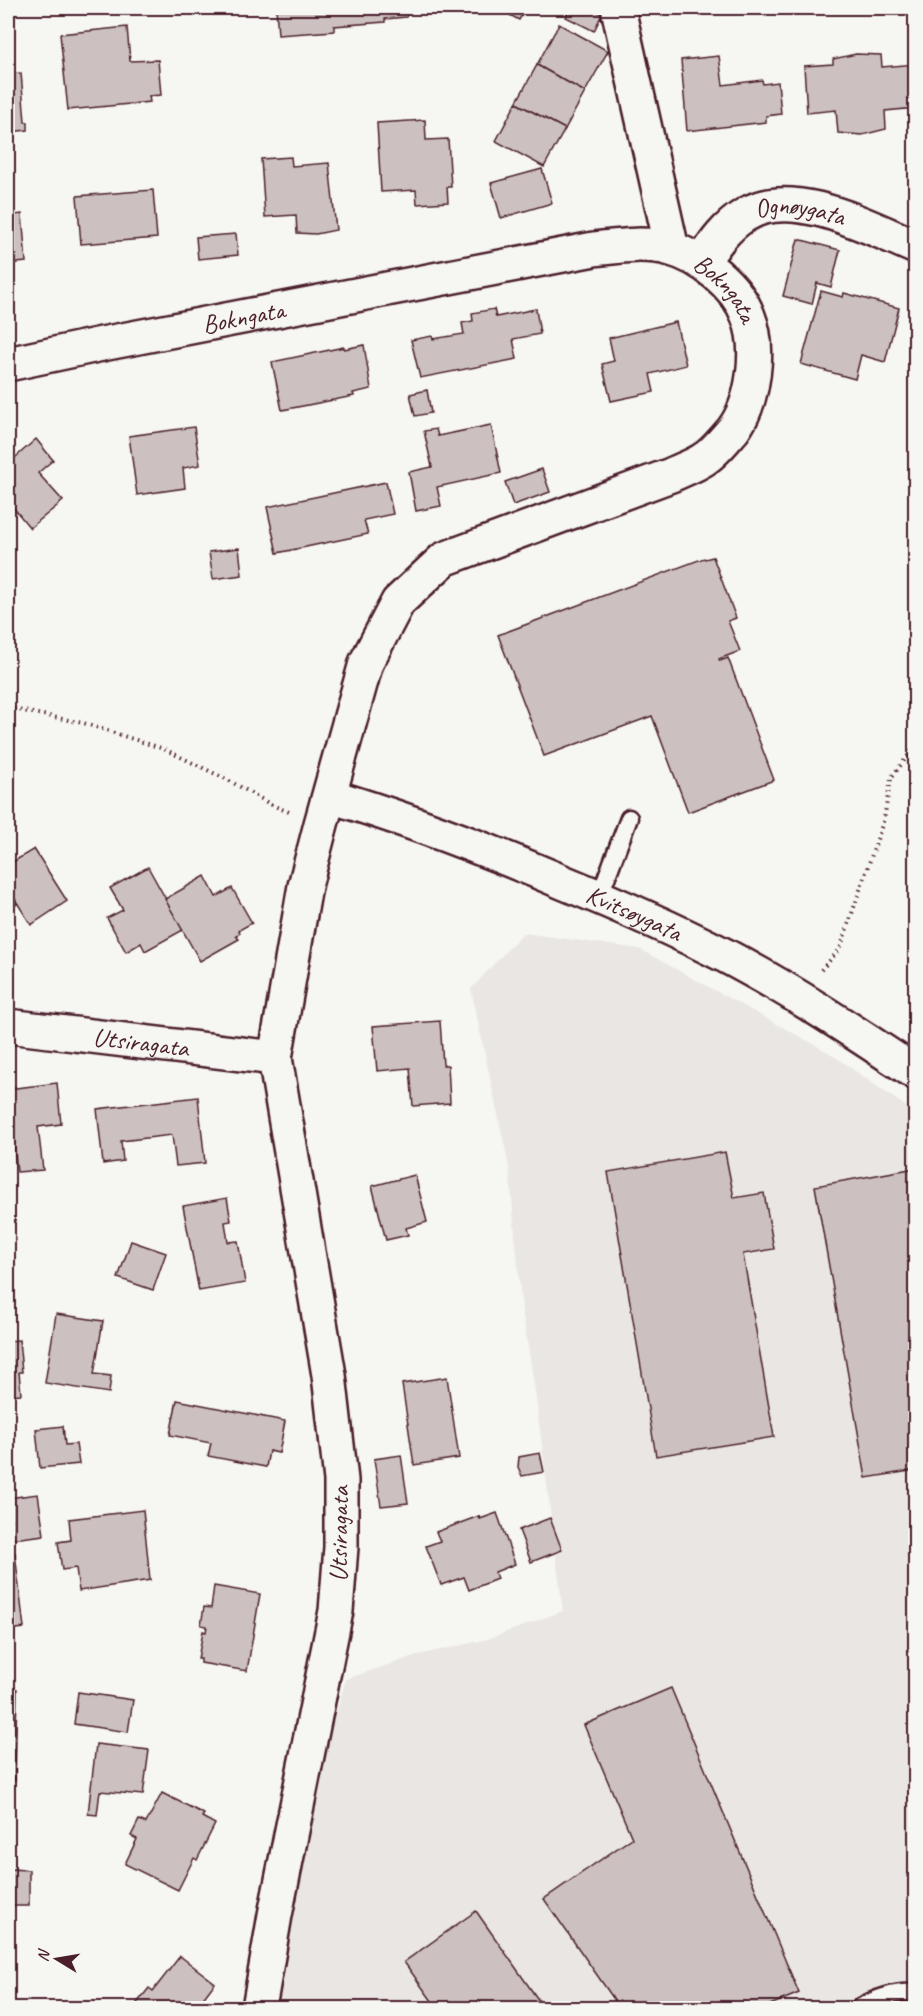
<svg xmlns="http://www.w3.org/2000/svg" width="923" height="2016" font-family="Caveat,sans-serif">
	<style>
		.built { fill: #e9e6e3 }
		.building { fill: #ccc1c0; stroke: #4a1f2b; stroke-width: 1.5 }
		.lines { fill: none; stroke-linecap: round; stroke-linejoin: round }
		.lane-casing { stroke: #4a1f2b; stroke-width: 21 }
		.street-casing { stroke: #4a1f2b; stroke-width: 38 }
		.secondary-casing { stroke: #4a1f2b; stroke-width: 38 }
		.path { stroke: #4a1f2b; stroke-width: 4; stroke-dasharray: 1.5 4.5; stroke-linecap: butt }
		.lane { stroke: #f6f6f2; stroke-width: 16 }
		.street { stroke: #f6f6f2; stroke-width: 33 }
		.secondary { stroke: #f6f6f2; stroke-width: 33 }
		.labels { text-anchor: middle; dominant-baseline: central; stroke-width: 4.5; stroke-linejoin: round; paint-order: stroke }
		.street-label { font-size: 26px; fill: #4a1f2b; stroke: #f6f6f2 }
	</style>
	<rect width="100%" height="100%" fill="#f6f6f2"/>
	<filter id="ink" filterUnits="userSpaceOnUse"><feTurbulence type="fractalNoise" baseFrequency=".0167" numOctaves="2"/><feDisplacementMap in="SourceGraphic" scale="12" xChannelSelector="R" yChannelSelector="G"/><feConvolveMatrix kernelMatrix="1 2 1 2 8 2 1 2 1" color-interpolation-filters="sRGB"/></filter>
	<g filter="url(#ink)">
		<path class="built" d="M523,933l116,16 189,103 87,61v895h-642l41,-218 32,-111 69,-23 73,-17 75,-28 -29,-228 -12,-73 -13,-144 -38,-177z"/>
		<g class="building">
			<path d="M276,8h134l-4,9 -21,2v3l-51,4v5l-56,4z"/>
			<path d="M497,8h29l-7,12z"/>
			<path d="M571,8h17l14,6 -8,17 -28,-14z"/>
			<path d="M559,24l49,27 -23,41 -48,-27z"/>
			<path d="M127,27l3,34 28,-1 3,35 -12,1 1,6 -82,8 -8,-76z"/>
			<path d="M856,54l25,1 1,12 34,-3v44l-31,3 1,18 -24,6 -24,-2 -2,-23 -29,3 -3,-47 29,-2v-5z"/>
			<path d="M719,56l4,29 39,-5 1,4 15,-2 3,32 -15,2v6l-79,9 -6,-71z"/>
			<path d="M537,65l48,27 -20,37 -49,-26z"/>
			<path d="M21,73l4,49h3v8l-20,2v-58z"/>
			<path d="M516,103l49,26 -21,38 -48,-26z"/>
			<path d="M425,120l1,20 22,-1 3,48h-4l1,15 -31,2 -1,-14 -35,2 -4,-69z"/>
			<path d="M291,157l1,9 37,-3 7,67 -20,4 -19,-1 -1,-18 -31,2 -4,-58z"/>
			<path d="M542,169l10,34 -51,15 -10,-35z"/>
			<path d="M153,190l4,48 -76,6 -4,-48z"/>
			<path d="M22,214l4,48 -18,2v-48z"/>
			<path d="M236,234l2,21 -40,4 -2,-22z"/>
			<path d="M798,239l42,11 -9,37 -14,-4 -5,21 -29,-8z"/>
			<path d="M821,291l22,6 1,-4 55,15 -14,54 -24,-7 -6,24 -54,-15z"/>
			<path d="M494,309l2,8 40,-8 4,25 -27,5 4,20 -97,19 -9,-38 21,-4 1,3 31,-5 -2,-11 11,-2 -1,-8z"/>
			<path d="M676,322l10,43 -36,9 4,18 -43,9 -9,-37 12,-3 -5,-23z"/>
			<path d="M364,345l7,44 -18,4 1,3 -72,14 -10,-48 72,-15v2z"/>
			<path d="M427,390l4,23 -16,3 -5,-22z"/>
			<path d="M491,425l10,48 -64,14 4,19 -25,5 -7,-39 23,-5 -8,-36 12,-2 2,7z"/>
			<path d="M194,427l6,38 -17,3 2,20 -48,7 -8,-59z"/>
			<path d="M36,439l17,21 -15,13 25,28 -33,27 -22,-27v-37z"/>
			<path d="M542,469l8,23 -37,13 -8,-23z"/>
			<path d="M386,482l7,32 -29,6 4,14 -91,19 -10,-46z"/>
			<path d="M239,548l3,27 -29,4 -4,-27z"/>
			<path d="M713,557l23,61 -8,3 12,30 -21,8 1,2 8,-3 46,122 -86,32 -36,-96 -108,40 -46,-121 206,-77 1,1z"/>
			<path d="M34,849l33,52 -36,24 -23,-37v-23z"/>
			<path d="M148,867l35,63 -38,21 -4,-8 -15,9 -19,-34 16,-8 -13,-22z"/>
			<path d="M205,876l11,21 16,-9 20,35 -13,7 1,3 -4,3 3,3 -39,22 -35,-62z"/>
			<path d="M8,888l9,16 -9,6z"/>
			<path d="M440,1021l3,44h5l2,38 -37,3 -3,-38 -33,3 -4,-45z"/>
			<path d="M57,1083l4,41 -23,3 5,43 -26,2 -9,-83z"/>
			<path d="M198,1097l7,66 -29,3 -4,-31 -51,6 2,20 -20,3 -6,-55z"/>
			<path d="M725,1152l9,46 30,-5 10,56 -31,5 31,183 -118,19 -48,-284z"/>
			<path d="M916,1168v302l-50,8 -51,-292z"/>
			<path d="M415,1175l12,47 -21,6 2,7 -22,5 -14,-54z"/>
			<path d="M227,1198l4,23 -6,1 3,20 10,-1 7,42 -46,8 -16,-85z"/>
			<path d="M131,1241l35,12 -13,37 -35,-12z"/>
			<path d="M56,1314l47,7 -9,53 17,2 -2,17 -64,-10z"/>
			<path d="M19,1340l3,32h-3l2,22 -13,1v-54z"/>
			<path d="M447,1377l12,81 -45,7 -12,-81z"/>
			<path d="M177,1400l108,21 -6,32 -10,-2 -3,16 -58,-11 3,-13 -41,-8z"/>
			<path d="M63,1426l2,19 11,-1 3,20 -39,4 -4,-39z"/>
			<path d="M540,1453l4,19 -22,4 -4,-9 1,-10z"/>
			<path d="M401,1455l7,48 -27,3 -7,-47z"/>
			<path d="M38,1494l6,41 -31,4 -5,-41z"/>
			<path d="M143,1510l7,70 -71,11 -3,-23 -14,2 -4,-28 13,-2 -2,-21z"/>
			<path d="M497,1513l18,51 -20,8 2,7 -28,11 -5,-13 -23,8 -15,-39 14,-5 -4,-9 43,-16 1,3z"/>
			<path d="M550,1518l12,32 -31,12 -12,-32z"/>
			<path d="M15,1553l9,75 -16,2v-76z"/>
			<path d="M214,1586l46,8 -13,77 -46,-8v-4h-3l5,-28 3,1 1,-6 -6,-1 3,-18 7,1z"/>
			<path d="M671,1688l128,305 -36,15h-32l-2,-5 -15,5h-94l-76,-109 88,-61 -48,-113z"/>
			<path d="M8,1689h9l-2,92h-7z"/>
			<path d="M78,1692l55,8 -5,32 -54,-8z"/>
			<path d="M96,1744l53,6 -6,45 -43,-4 -3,24 -9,-1z"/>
			<path d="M162,1793l42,21 -2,3 13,7 -18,36 -3,-2 -16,32 -53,-26 12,-25 -6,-3 8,-16 7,3z"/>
			<path d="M8,1867v2l21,1v36h-21z"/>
			<path d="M476,1911l68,97h-107l-33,-46z"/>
			<path d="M180,1956l35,27 -19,25h-63l16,-20 4,3z"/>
		</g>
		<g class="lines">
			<defs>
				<g id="lane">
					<path d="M599,897l30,-79"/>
					<path d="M859,2008c13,-8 41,-19 57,-14"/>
				</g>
				<g id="street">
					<path d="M619,13l53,236"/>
					<path id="s1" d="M702,263c12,-19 24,-36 43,-48 47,-30 125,13 171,32"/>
					<path id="s2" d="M8,364l94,-20 492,-95c26,-3 51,-7 77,0 30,8 66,37 77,67 13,32 6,86 -15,114 -8,9 -19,23 -29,29 -10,7 -23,11 -33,16l-227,84 -46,43 -32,61 -45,161 -16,62 -30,172 54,317 12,105v67l-5,64 -61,304 -16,93"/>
					<path id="s3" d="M8,1026l267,32"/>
				</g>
				<g id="secondary">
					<path id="s4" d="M330,796c80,24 158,54 235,87 54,22 108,46 161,73 65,34 128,76 190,117"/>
				</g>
			</defs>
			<use href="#lane" class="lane-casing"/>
			<use href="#street" class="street-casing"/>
			<use href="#secondary" class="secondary-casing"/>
			<g class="path">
				<path d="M8,708l75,15 81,26 64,31 44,25 17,7"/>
				<path d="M821,970l19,-21 44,-130 7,-41 25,-33"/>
			</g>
			<use href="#lane" class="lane"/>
			<use href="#street" class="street"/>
			<use href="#secondary" class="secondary"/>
		</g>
	</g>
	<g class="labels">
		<g class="street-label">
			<text stroke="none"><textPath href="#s1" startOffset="122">Ognøygata</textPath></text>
			<text stroke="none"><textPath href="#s2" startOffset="744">Bokngata</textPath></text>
			<text stroke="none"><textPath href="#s2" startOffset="240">Bokngata</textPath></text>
			<text stroke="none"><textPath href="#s4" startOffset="326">Kvitsøygata</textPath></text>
			<text stroke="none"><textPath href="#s3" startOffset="134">Utsiragata</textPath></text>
			<text transform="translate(339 1534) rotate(-89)">Utsiragata</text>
		</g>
	</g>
	<rect width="923" height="2016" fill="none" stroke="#f6f6f2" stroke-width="30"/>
	<rect x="15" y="15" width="893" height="1986" fill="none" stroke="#4a1f2b" stroke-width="2" filter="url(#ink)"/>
	<g transform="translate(57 1959) rotate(281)" stroke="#f6f6f2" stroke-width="4.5" paint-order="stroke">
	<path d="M0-4.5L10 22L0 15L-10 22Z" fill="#4a1f2b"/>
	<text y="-9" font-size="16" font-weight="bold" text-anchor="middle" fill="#4a1f2b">N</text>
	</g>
</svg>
